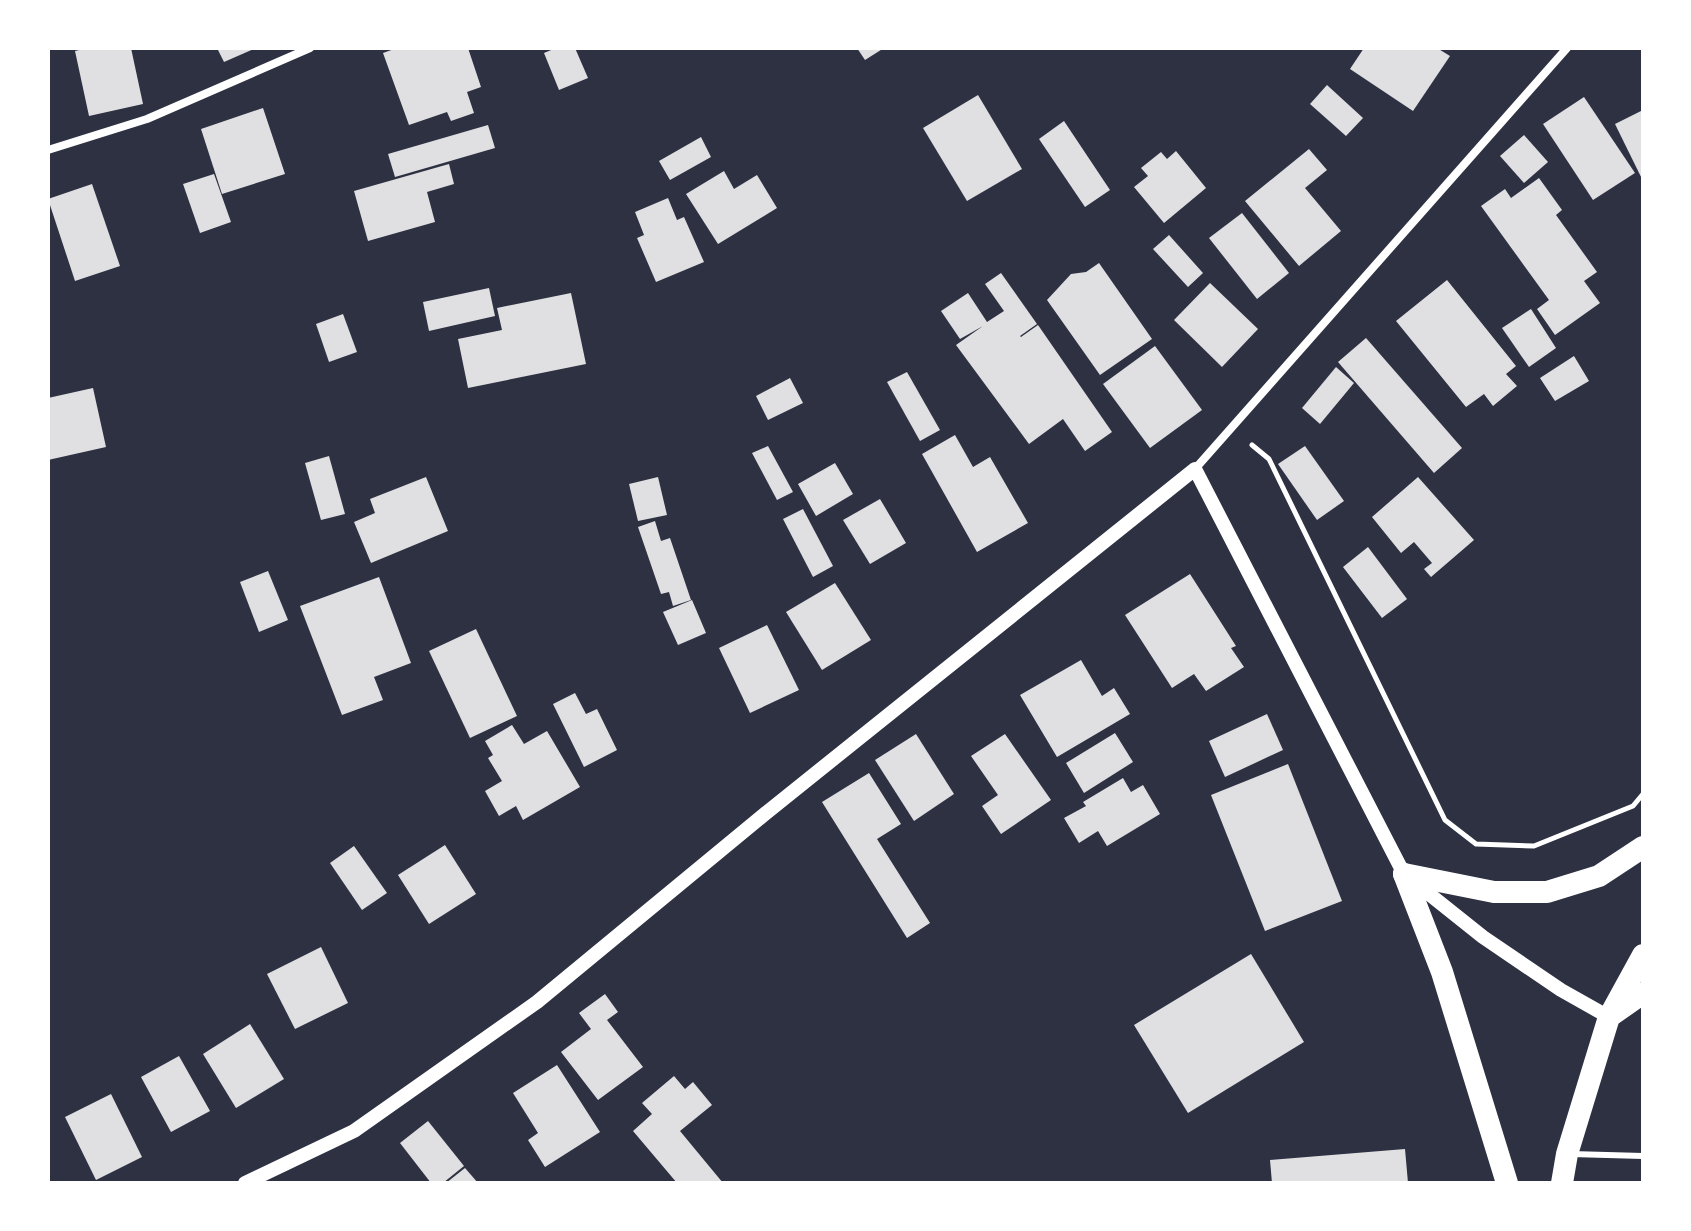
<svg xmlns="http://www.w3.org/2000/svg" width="1691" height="1231" font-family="'IBM Plex Sans',sans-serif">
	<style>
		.building { fill: #e0e0e3 }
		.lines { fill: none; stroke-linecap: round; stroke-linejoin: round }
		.path { stroke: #fff; stroke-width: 5 }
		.service { stroke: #fff; stroke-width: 6 }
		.minor { stroke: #fff; stroke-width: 8 }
		.tertiary { stroke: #fff; stroke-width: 14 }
		.trunk { stroke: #fff; stroke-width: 22 }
	</style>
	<rect width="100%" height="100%" fill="#2d3142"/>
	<g class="building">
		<path d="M88,48h43l12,56 -54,12 -14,-65z"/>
		<path d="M217,48h39l-32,14z"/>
		<path d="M397,48h71l13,39 -14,5 7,21 -23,8 -4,-9 -38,13 -26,-72z"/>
		<path d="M556,48h19l13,30 -29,12 -15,-37z"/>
		<path d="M857,48h27l-19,12z"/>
		<path d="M1364,48h73l13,8 -37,55 -63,-42z"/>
		<path d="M1327,85l36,33 -17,18 -36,-32z"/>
		<path d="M978,95l44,74 -55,32 -44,-73z"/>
		<path d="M1584,97l51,76 -42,27 -50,-76z"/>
		<path d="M263,108l22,66 -63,20 -21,-65z"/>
		<path d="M1643,110v71l-28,-57z"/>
		<path d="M1064,121l46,69 -25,17 -46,-68z"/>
		<path d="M488,125l7,23 -100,29 -7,-23z"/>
		<path d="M1524,135l24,27 -24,21 -24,-27z"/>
		<path d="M701,137l10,20 -41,23 -11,-19z"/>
		<path d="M1309,149l18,21 -22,18 36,43 -42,35 -54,-65z"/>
		<path d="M1176,151l30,37 -42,35 -30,-36 14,-11 -7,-8 20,-16 6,7z"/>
		<path d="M449,164l5,20 -27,8 8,30 -67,19 -14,-50z"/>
		<path d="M724,171l10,18 23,-14 20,33 -59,36 -32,-50z"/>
		<path d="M214,174l17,48 -31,11 -17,-49z"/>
		<path d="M1539,178l23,32 -6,5 41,57 -13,9 16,22 -45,32 -18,-26 12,-9 -68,-94 24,-17 6,9z"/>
		<path d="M92,184l28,82 -45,15 -27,-82z"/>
		<path d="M668,198l9,22 7,-3 20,45 -48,20 -19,-44 7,-3 -9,-23z"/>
		<path d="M1242,213l47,60 -32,26 -48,-61z"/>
		<path d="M1169,235l34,38 -15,14 -35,-38z"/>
		<path d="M1099,263l53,76 -52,36 -53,-75 24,-26 15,-2z"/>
		<path d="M1001,273l36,51 -17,12 1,1 17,-12 74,107 -27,19 -22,-32 -34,25 -73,-99 27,-19 -23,13 -19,-28 27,-18 19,29 17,-11 -19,-27z"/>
		<path d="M1447,280l69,86 -10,8 11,12 -24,20 -9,-12 -18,13 -70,-86z"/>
		<path d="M1210,283l48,46 -36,38 -48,-47z"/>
		<path d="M489,288l6,28 -66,15 -6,-29z"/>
		<path d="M571,293l15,71 -118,24 -10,-49 44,-9 -5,-22z"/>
		<path d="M1531,309l25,39 -27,19 -27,-39z"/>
		<path d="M343,314l14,38 -28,10 -13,-38z"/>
		<path d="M1366,338l96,110 -28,25 -96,-111z"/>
		<path d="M1155,346l47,64 -52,38 -47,-64z"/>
		<path d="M1574,356l15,25 -34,20 -15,-23z"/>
		<path d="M1336,367l18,16 -34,41 -18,-16z"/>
		<path d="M907,372l33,58 -20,11 -33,-59z"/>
		<path d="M790,378l13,25 -35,17 -12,-24z"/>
		<path d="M93,388l13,59 -58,13v-62z"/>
		<path d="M955,435l18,32 17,-10 38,66 -51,29 -55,-98z"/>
		<path d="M768,446l25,46 -16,8 -25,-47z"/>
		<path d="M1305,446l39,55 -27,19 -39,-56z"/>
		<path d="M329,456l16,58 -24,6 -16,-57z"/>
		<path d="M835,463l18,31 -37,22 -18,-32z"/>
		<path d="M426,477l22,54 -77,32 -17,-41 21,-9 -5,-14z"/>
		<path d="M658,477l9,38 -29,6 -9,-37z"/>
		<path d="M1418,477l56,63 -43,37 -7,-8 8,-6 -18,-21 -13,11 -29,-36z"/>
		<path d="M880,499l26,44 -36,21 -27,-44z"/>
		<path d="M803,509l30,57 -20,11 -30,-58z"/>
		<path d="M655,521l6,20 9,-3 21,62 -18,6 -4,-14 -8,2 -23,-67z"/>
		<path d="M1368,547l39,52 -25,19 -39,-51z"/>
		<path d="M268,571l20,49 -29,12 -19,-50z"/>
		<path d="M1190,574l46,72 -5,2 13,19 -38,24 -12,-17 -22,14 -47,-73z"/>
		<path d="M379,577l32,86 -37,14 9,23 -41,15 -42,-109z"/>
		<path d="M835,583l36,57 -49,30 -36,-58z"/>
		<path d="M692,600l14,33 -28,12 -15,-33z"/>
		<path d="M767,625l32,65 -49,23 -31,-65z"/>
		<path d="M476,629l41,87 -47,22 -41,-87z"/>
		<path d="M1081,660l21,36 12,-8 16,26 -73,43 -37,-62z"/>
		<path d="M575,693l11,21 11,-5 20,41 -33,17 -31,-63z"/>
		<path d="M1267,714l16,36 -58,27 -16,-36z"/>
		<path d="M512,725l12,19 23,-13 33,56 -57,33 -7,-14 -17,10 -14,-25 17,-10 -14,-23 5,-3 -8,-14z"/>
		<path d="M1115,733l18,29 -49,31 -18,-30z"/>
		<path d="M916,734l38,60 -40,27 -39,-61z"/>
		<path d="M1005,734l46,66 -50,34 -19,-28 16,-11 -27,-39z"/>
		<path d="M1288,764l54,137 -77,30 -54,-136z"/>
		<path d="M869,773l32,51 -24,15 53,84 -23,15 -85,-136z"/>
		<path d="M1123,778l8,14 12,-7 17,29 -53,32 -9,-15 -19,12 -15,-25 22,-12 -3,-4z"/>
		<path d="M445,845l31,49 -47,30 -31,-49z"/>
		<path d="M354,846l33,47 -25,17 -32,-47z"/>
		<path d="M321,947l27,56 -53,26 -28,-55z"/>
		<path d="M1251,954l53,88 -116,71 -54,-88z"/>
		<path d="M605,994l13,18 -11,8 36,47 -45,33 -37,-48 30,-23 -12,-16z"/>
		<path d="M250,1024l34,55 -48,29 -33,-54z"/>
		<path d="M179,1056l31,55 -39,21 -30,-55z"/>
		<path d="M557,1065l43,67 -55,35 -17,-27 10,-7 -25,-40z"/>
		<path d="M674,1076l11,13 8,-7 19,23 -32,26 43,52h-46l-44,-52 19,-17 -10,-11z"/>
		<path d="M111,1094l31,63 -46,23 -31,-63z"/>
		<path d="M428,1121l36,45 -21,17h-12l-31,-40z"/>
		<path d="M1405,1149l3,34h-136l-2,-23z"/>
		<path d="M465,1168l13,15h-32z"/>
	</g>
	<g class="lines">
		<path class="path" d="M1252,445l17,14 176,361 31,24 58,2 99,-40 10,-12"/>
		<path class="service" d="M1571,1154l72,2"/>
		<g class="minor">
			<path d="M48,150l99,-31 163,-71"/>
			<path d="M1195,469l372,-421"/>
		</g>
		<path class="tertiary" d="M245,1183l109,-52 183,-129 229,-189 429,-344 209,405 79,63 78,53 48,27"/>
		<g class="trunk">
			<path d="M1404,874l38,98 65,211"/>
			<path d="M1404,874l90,18h53l52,-16 44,-29"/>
			<path d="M1613,1014l30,-21"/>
			<path d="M1562,1183l5,-29 42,-137 34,-62"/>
		</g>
	</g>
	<rect width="1691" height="1231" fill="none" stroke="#ffffff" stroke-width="100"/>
</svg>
